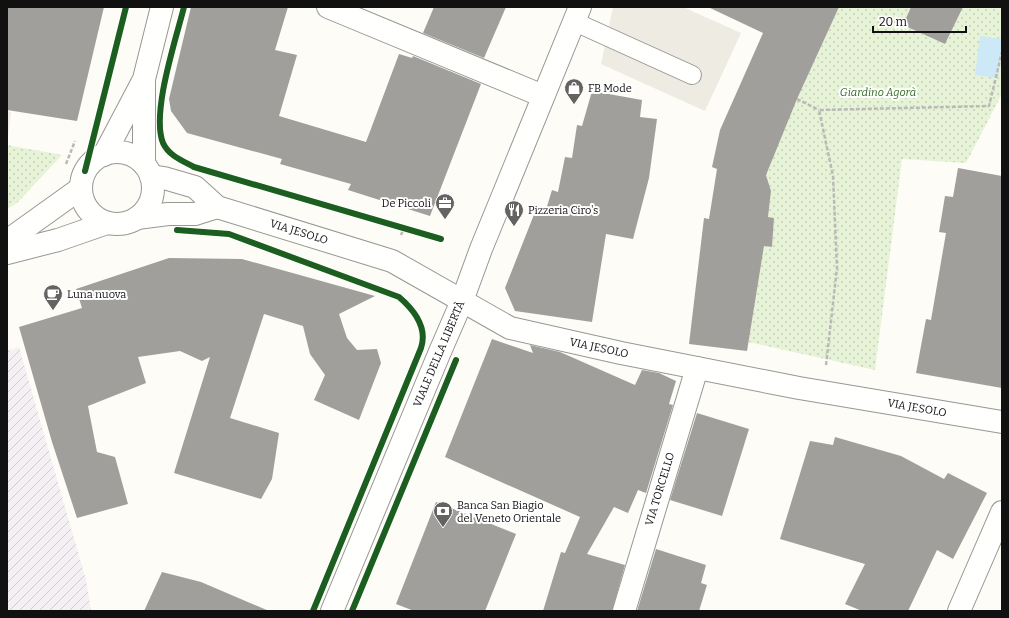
<svg xmlns="http://www.w3.org/2000/svg" width="1009" height="618" font-family="Bitter,serif">
	<style>
		.industrial { fill: url(#industrial-furrows) }
		.grass { fill: url(#grass-dots) }
		.plaza { fill: #edebe2 }
		.water { fill: #cde8f7 }
		.building { fill: #a19f9c }
		.lines { fill: none; stroke-linecap: round; stroke-linejoin: round }
		.service-casing { stroke: #979795; stroke-width: 20 }
		.minor-casing { stroke: #979795; stroke-width: 24 }
		.tertiary-casing { stroke: #979795; stroke-width: 24 }
		.path { stroke: #b9b9b8; stroke-width: 2.5; stroke-dasharray: 4 2; stroke-linecap: butt }
		.service { stroke: #fffffe; stroke-width: 18 }
		.minor { stroke: #fffffe; stroke-width: 22 }
		.tertiary { stroke: #fffffe; stroke-width: 22 }
		.cycleway-casing { stroke: #fff; stroke-width: 8 }
		.cycleway { stroke: #1b5e20; stroke-width: 6 }
		.labels { text-anchor: middle; dominant-baseline: central; stroke-width: 4; stroke-linejoin: round; paint-order: stroke }
		.poi-label { font-size: 11px; fill: #111; stroke: #fff; text-anchor: start }
		.park-label { font-size: 11px; font-style: italic; fill: #2f6b1f; stroke: #fff }
		.street-label { font-size: 11px; fill: #111; stroke: #fff }
	</style>
	<defs>
		<pattern id="industrial-furrows" width="10" height="10" patternUnits="userSpaceOnUse"><rect width="10" height="10" fill="#f5f0f3"/><path d="M-1 1l2-2M0 10L10 0M9 11l2-2" fill="none" stroke="#d1cdcf"/></pattern>
		<pattern id="grass-dots" width="8" height="8" patternUnits="userSpaceOnUse"><rect width="8" height="8" fill="#e7f3d7"/><path d="M2 2h.1M6 6h.1" fill="none" stroke="#c5cfb8" stroke-width="1.8" stroke-linecap="round"/></pattern>
	</defs>
	<rect width="100%" height="100%" fill="#fdfcf7"/>
	<path class="industrial" d="M19,347l67,233 5,31h-84v-260z"/>
	<g class="grass">
		<path d="M839,7h71l1,1 -8,17 42,19 18,-37h39v87l-36,69 -64,-4 -27,211 -127,-28 16,-96 8,1 2,-29 -6,-1 3,-26 -11,-38 37,-54z"/>
		<path d="M7,145l55,10 -45,48 -10,6z"/>
	</g>
	<g class="plaza">
		<path d="M613,7h70l58,26 -36,78 -104,-47z"/>
		<path d="M7,111l4,1 -4,33z"/>
	</g>
	<path class="water" d="M980,36l22,3 -4,39 -23,-3z"/>
	<g class="building">
		<path d="M7,7h97l-27,114 -70,-11z"/>
		<path d="M191,7h97l-13,43 22,5 -18,61 87,26 33,-88 13,4 1,-2 68,28 -51,132 -82,-26 3,-6 -71,-20 2,-5 -95,-26 -16,-22 -2,-12z"/>
		<path d="M434,7h72l-22,51 -61,-25z"/>
		<path d="M708,7h131l-42,92 -31,76 5,16 -3,26 6,1 -2,29 -8,-1 -17,105 -58,-7 15,-126 5,1 8,-50 -5,-2 8,-37 43,-97z"/>
		<path d="M911,7h52l-18,37 -42,-19z"/>
		<path d="M592,91l50,9 -2,17 17,2 -8,59 -16,61 -27,-5 -14,88 -77,-11 -10,-23 30,-76 9,4 8,-26 6,2 7,-35 7,1 5,-33 5,1z"/>
		<path d="M958,168l44,8v212l-86,-15 10,-54 5,1 15,-87 -7,-1 6,-36 8,1z"/>
		<path d="M169,258l73,1 133,37 -36,18 8,24 10,12 20,-1 4,14 -22,57 -45,-20 11,-25 -15,-21 -7,-28 -39,-12 -34,104 49,15 -7,46 -11,20 -87,-26 36,-116 -8,4 -22,-10 -42,6 8,26 -58,23 9,46 18,5 13,47 -51,14 -25,-76 -33,-115 63,-19 -6,-19z"/>
		<path d="M492,339l41,14 -3,-8 30,7 75,33 7,-15 17,3 17,8 -7,23 4,1 -27,88 -8,-3 -10,23 -14,-6 -27,47 38,11 -13,46h-69l18,-59 4,1 15,-36 -135,-60z"/>
		<path d="M697,413l52,16 -27,87 -52,-16z"/>
		<path d="M835,437l66,19 43,23 4,-6 39,20 -34,66 -16,-9 -29,61h-46l-17,-7 20,-40 -85,-25 30,-98 23,4z"/>
		<path d="M436,502l80,32 -31,77h-71l-18,-7z"/>
		<path d="M656,549l50,16 -5,18 6,2 -8,26h-62z"/>
		<path d="M162,572l39,10 68,29h-125z"/>
	</g>
	<g class="lines">
		<defs>
			<path id="service" d="M575,22l117,53"/>
			<g id="minor">
				<path d="M328,7l215,89"/>
				<path d="M137,218l31,-4h27l22,-7"/>
				<path d="M332,611l107,-257 23,-53 19,-52 99,-242"/>
				<path d="M624,611l73,-243"/>
				<path d="M959,611l43,-99"/>
			</g>
			<g id="tertiary">
				<path d="M144,81v83"/>
				<circle cx="117" cy="188" r="36"/>
				<path d="M104,155l40,-76 18,-72"/>
				<path d="M151,176l13,2 31,9 22,20 175,54 118,67 111,25 178,35 203,34"/>
				<path d="M7,241l74,-53"/>
				<path d="M7,253l51,-13 49,-17"/>
			</g>
		</defs>
		<use href="#service" class="service-casing"/>
		<use href="#minor" class="minor-casing"/>
		<use href="#tertiary" class="tertiary-casing"/>
		<g class="path">
			<path d="M797,99l22,11"/>
			<path d="M66,164l9,-23"/>
			<path d="M401,235l3,-7"/>
			<path d="M826,365l11,-97 -4,-92 -14,-66 170,-4 13,-54"/>
		</g>
		<use href="#service" class="service"/>
		<use href="#minor" class="minor"/>
		<use href="#tertiary" class="tertiary"/>
		<defs>
			<g id="cycleway">
				<path d="M184,7c-8,32 -33,106 -21,136 6,13 20,18 31,24l247,72"/>
				<path d="M85,171l41,-164"/>
				<path d="M177,230l52,4 170,63c14,12 29,30 22,51l-108,263"/>
				<path d="M352,611l104,-251"/>
			</g>
		</defs>
		<use href="#cycleway" class="cycleway-casing"/>
		<use href="#cycleway" class="cycleway"/>
	</g>
	<defs>
		<symbol id="shop-pin" viewBox="-11 -11 22 30"><path d="M0 17L-7.5 6A9.5 9.5 0 1 1 7.5 6Z" fill="#646362" stroke="#fff"/><path d="M-5-2.5h2.3a2.7 3.5 0 0 1 5.4 0H5L5.5 6h-11ZM-1.5-2.5h3a1.5 2.3 0 0 0-3 0Z" fill="#fff"/></symbol>
		<symbol id="office-pin" viewBox="-11 -11 22 30"><path d="M0 17L-7.5 6A9.5 9.5 0 1 1 7.5 6Z" fill="#646362" stroke="#fff"/><path d="M-6-3h4V-5.5h4V-3h4V5H-6ZM-1-4.5V-3h2v-1.5ZM-6 0V1H6V0Z" fill="#fff"/></symbol>
		<symbol id="restaurant-pin" viewBox="-11 -11 22 30"><path d="M0 17L-7.5 6A9.5 9.5 0 1 1 7.5 6Z" fill="#646362" stroke="#fff"/><path d="M-5-6h1v4h1v-4h1v4h1v-4h1v5L-1.5 .5V6h-2V.5L-5-1ZM5-6V6H3V1.5H1.5Q1.5-4 5-6Z" fill="#fff"/></symbol>
		<symbol id="cafe-pin" viewBox="-11 -11 22 30"><path d="M0 17L-7.5 6A9.5 9.5 0 1 1 7.5 6Z" fill="#646362" stroke="#fff"/><path d="M-5.5-4.5H6V0H3Q3 3.5 0 3.5H-2.5Q-5.5 3.5-5.5 0ZM3-3.2v2h1.7v-2ZM-6 4.5H4V6H-6Z" fill="#fff"/></symbol>
		<symbol id="bank-pin" viewBox="-11 -11 22 30"><path d="M0 17L-7.5 6A9.5 9.5 0 1 1 7.5 6Z" fill="#646362" stroke="#fff"/><path d="M-6-4H6V4H-6ZM0-2.3a2.3 2.3 0 1 0 0 4.6a2.3 2.3 0 1 0 0-4.6Z" fill="#fff"/></symbol>
	</defs>
	<g fill-rule="evenodd">
		<use href="#shop-pin" x="563" y="77" width="22" height="30"/>
		<use href="#office-pin" x="434" y="192" width="22" height="30"/>
		<use href="#restaurant-pin" x="503" y="199" width="22" height="30"/>
		<use href="#cafe-pin" x="42" y="283" width="22" height="30"/>
		<use href="#bank-pin" x="432" y="500" width="22" height="30"/>
	</g>
	<g class="labels">
		<g class="poi-label">
			<text x="588" y="88">FB Mode</text>
			<text x="431" y="203" text-anchor="end">De Piccoli</text>
			<text x="528" y="210">Pizzeria Ciro's</text>
			<text x="67" y="294">Luna nuova</text>
			<text x="457" y="505">Banca San Biagio<tspan x="457" dy="13">del Veneto Orientale</tspan></text>
		</g>
		<g class="park-label">
			<text x="878" y="92">Giardino Agorà</text>
		</g>
		<g class="street-label">
			<text transform="translate(299 232) rotate(17)">VIA JESOLO</text>
			<text transform="translate(599 348) rotate(12)">VIA JESOLO</text>
			<text transform="translate(439 354) rotate(-67)">VIALE DELLA LIBERTÀ</text>
			<text transform="translate(917 408) rotate(10)">VIA JESOLO</text>
			<text transform="translate(660 489) rotate(-73)">VIA TORCELLO</text>
		</g>
	</g>
	<rect width="1009" height="618" fill="none" stroke="#111111" stroke-width="16"/>
	<path d="M873 26v6h93v-6" fill="none" stroke="#111111" stroke-width="2"/>
	<text x="879" y="26" font-size="12" fill="#111111" stroke="#ffffff" stroke-width="3" paint-order="stroke">20 m</text>
</svg>
